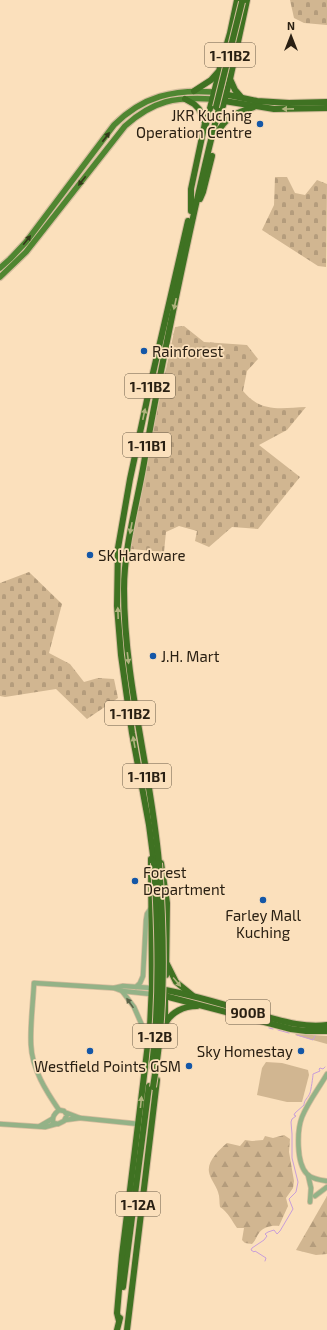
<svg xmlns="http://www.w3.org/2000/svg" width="327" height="1330" font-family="'Exo 2',sans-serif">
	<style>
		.grass { fill: #d1b691 }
		.forest { fill: url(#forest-firs) }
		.cemetery { fill: url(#cemetery-stones) }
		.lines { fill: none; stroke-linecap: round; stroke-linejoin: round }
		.stream { stroke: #c89ed9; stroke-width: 1 }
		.minor-casing { stroke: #d5bd9e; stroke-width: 6 }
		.major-casing { stroke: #d5bd9e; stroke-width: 8 }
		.highway-casing { stroke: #d5bd9e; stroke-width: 8 }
		.minor { stroke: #94b287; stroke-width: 4.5 }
		.major { stroke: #4f8631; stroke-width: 5.5 }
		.highway { stroke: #3f7222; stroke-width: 6 }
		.highway-bridge-casing { stroke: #d5bd9e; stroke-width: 8; stroke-linecap: butt }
		.highway-bridge { stroke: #3f7222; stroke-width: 6 }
		.oneway { fill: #b0b47e }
		.oneway2 { fill: #333a1a }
		.oneway3 { fill: #5a6247 }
		.poi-dot { fill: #1457a7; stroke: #fbe0bc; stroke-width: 1.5 }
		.labels { text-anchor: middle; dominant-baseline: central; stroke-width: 3.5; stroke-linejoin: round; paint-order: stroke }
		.shield { fill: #fbe0bc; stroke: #695a46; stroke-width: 1 }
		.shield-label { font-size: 14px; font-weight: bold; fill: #2a2013 }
		.poi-label { font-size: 15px; fill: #2a2013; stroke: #fbe0bc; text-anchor: start }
	</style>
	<defs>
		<pattern id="forest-firs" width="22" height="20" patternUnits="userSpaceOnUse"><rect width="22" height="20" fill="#d1b691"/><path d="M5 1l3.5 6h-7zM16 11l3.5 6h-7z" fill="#b49c7c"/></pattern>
		<pattern id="cemetery-stones" width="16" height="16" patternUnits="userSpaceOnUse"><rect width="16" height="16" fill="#d1b691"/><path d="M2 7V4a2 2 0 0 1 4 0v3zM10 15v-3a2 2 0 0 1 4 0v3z" fill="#b49c7c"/></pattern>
	</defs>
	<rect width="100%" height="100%" fill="#fbe0bc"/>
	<g class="grass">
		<path d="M296,1034l31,2v8l-32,-9z"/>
		<path d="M266,1062l16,1 26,7 1,5 -7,27h-15l-30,-7 5,-27z"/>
	</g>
	<g class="forest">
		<path d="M284,1135l6,4 -1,13 5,29 -1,7 -7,10 2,8 -9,20c-7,-1 -16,1 -20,7 -3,4 -3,7 -7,11l-7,-1 -3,-3 2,-12h-7c-5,-7 -9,-16 -17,-21 -1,-5 0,-10 -2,-15 -2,-7 -8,-13 -9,-20 -2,-11 10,-22 18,-29l13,3 5,-6 7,1 11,-1 2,-4 8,2z"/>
		<path d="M327,1196v58l-11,1 -20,-5z"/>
	</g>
	<g class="cemetery">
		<path d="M290,0h37v25l-23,-2 -10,-5z"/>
		<path d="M275,177h12l8,16 10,2 12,-15 10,4 -1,83 -8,-1 -56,-36 12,-25z"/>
		<path d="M184,326l20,16 43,3 11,14 -11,12 -4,20c18,22 38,17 63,16l-19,23 -28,15 41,32 -42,52 -26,-2 -23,20 -14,-6 2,-10 -18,-5 -13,6 -2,20 -33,-3 3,-30 41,-192z"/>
		<path d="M29,572l33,32 -13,49 21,11 14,18 14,-4 16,1 4,19 -31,21 -31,-30 -51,8 -5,-1v-113z"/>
	</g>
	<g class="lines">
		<g class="stream">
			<path d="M269,1028l4,1"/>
			<path d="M278,1030l11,3"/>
			<path d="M297,1035l16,5 2,-4"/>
			<path d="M265,1261l1,-3 -11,-7 -1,1 -3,-2 1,-2 12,-8 3,-4 -2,-2 3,-2 6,-2 3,4 3,-3 13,-22 -4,-10 7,-7 2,-10 -6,-24v-24l-1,-12 1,-3 4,-3 -2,-1 1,-2 9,-8c0,-5 4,-7 6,-12 1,-3 3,-16 3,-19l7,-3 -1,-2 1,-1 3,1 2,-2"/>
		</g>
		<defs>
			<g id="minor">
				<path d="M136,987l4,-4 3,-7 3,-56 1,-6 4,-6"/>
				<path d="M114,988l9,-2 28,2"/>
				<path d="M122,991l12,16 14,32"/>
				<path d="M327,1074c-8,14 -19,28 -25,43 -5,13 -6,46 5,57 5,5 13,6 20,7"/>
				<path d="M59,1110c-13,-19 -27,-41 -28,-65 -1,-20 2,-41 3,-62l80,5 8,3 29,3"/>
				<path d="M59,1110l5,1 3,4 -3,6 -6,3 -5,-1c-1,-6 1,-9 6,-13z"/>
				<path d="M67,1113l13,5 59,6"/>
				<path d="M65,1120l15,-2"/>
				<path d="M0,1124l45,3 11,-3"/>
				<path d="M40,1126l12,-7"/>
				<path d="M308,1175l3,13 -1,14"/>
				<path d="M315,1196l12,-9"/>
			</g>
			<g id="major">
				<path d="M0,268l10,-9 16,-17 88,-117c29,-29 60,-36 100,-33"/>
				<path d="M0,277l26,-25 99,-126c29,-26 50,-29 87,-27"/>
			</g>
			<g id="highway">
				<path d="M194,91l17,-11 8,-9 11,-38 7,-33"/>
				<path d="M214,92l43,9 32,2 38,-1"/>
				<path d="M241,97l-6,-7 -5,-11 17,-79"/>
				<path d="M185,99l9,5 5,5 6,14 -14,66v22"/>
				<path d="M212,99l62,10 53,-1"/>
				<path d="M223,106l7,-27"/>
				<path d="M206,124l13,-51"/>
				<path d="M217,134c9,-18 19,-21 37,-27"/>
				<path d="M200,199l3,-7 9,-36"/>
				<path d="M154,863l-5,-38 -17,-92 -11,-78 -4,-49 1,-58 12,-69 20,-93 38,-165"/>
				<path d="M159,863c-8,-92 -35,-181 -35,-274 0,-42 13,-85 20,-126 9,-54 20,-107 31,-161 14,-67 28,-135 46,-201"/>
				<path d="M161,863l6,40 -1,72"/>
				<path d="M167,964l9,18 16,13"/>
				<path d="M159,989c34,5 68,17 101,26 22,6 44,13 67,10"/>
				<path d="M161,995l130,34 15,2h21"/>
				<path d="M165,1024c6,-12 19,-18 32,-18"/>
				<path d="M162,1041l3,-21v-26"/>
				<path d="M123,1287l26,-201"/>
				<path d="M119,1321l-2,-8 5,-58 28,-228 2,-43 -1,-125"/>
				<path d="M117,1330l3,-12"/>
				<path d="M127,1330l30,-250"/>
			</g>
		</defs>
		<use href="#minor" class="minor-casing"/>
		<use href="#major" class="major-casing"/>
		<use href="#highway" class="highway-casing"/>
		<use href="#minor" class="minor"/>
		<use href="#major" class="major"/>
		<use href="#highway" class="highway"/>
		<defs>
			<g id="highway-bridge">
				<path d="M216,107l26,-105"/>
				<path d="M152,1067c8,-68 6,-136 2,-204"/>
				<path d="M153,1087c3,-19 6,-37 7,-55 5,-56 3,-113 -1,-169"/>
			</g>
		</defs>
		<use href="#highway-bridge" class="highway-bridge-casing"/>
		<use href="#highway-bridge" class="highway-bridge"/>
	</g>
	<defs><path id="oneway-solid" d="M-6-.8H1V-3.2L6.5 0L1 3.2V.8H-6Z"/></defs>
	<g class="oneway">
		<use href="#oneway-solid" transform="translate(288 109) rotate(179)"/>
		<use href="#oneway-solid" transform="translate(175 304) rotate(102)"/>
		<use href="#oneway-solid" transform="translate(144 414) rotate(-78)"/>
		<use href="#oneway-solid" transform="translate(131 528) rotate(101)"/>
		<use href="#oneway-solid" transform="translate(118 613) rotate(-92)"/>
		<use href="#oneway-solid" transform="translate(128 658) rotate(83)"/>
		<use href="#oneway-solid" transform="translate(134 742) rotate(-100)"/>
		<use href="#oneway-solid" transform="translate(177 982) rotate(50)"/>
		<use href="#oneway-solid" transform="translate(141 1102) rotate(-84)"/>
	</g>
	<g class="oneway2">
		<use href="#oneway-solid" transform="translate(106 137) rotate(-53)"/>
		<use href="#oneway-solid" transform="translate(82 181) rotate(128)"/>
		<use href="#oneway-solid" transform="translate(27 240) rotate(-51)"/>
	</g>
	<use class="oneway3" href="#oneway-solid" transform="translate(130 1003) rotate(-125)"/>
	<g class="poi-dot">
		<circle cx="260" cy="124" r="4"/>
		<circle cx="144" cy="351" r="4"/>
		<circle cx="90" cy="555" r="4"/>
		<circle cx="153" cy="656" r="4"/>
		<circle cx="135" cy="881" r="4"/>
		<circle cx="263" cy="900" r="4"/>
		<circle cx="90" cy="1051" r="4"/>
		<circle cx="301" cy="1051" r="4"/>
		<circle cx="189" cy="1066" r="4"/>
	</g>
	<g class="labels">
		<g class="shield">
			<rect x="205" y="43" width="50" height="24" rx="3"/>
			<rect x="125" y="374" width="50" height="24" rx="3"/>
			<rect x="123" y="433" width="48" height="24" rx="3"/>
			<rect x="105" y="701" width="50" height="24" rx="3"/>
			<rect x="123" y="764" width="48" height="24" rx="3"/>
			<rect x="226" y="1000" width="44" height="24" rx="3"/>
			<rect x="133" y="1024" width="44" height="24" rx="3"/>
			<rect x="116" y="1192" width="44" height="24" rx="3"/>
		</g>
		<g class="shield-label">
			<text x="230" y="55">1-11B2</text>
			<text x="150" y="386">1-11B2</text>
			<text x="147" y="445">1-11B1</text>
			<text x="130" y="713">1-11B2</text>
			<text x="147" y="776">1-11B1</text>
			<text x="248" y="1012">900B</text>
			<text x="155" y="1036">1-12B</text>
			<text x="138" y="1204">1-12A</text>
		</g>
		<g class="poi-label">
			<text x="252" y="115" text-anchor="end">JKR Kuching<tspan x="252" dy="17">Operation Centre</tspan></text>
			<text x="152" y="351">Rainforest</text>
			<text x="98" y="555">SK Hardware</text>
			<text x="161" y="656">J.H. Mart</text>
			<text x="143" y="872">Forest<tspan x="143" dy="17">Department</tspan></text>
			<text x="263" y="915" text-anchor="middle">Farley Mall<tspan x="263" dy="17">Kuching</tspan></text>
			<text x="293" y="1051" text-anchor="end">Sky Homestay</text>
			<text x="90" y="1066" text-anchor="middle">Westfield Points</text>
			<text x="181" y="1066" text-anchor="end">GSM</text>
		</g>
	</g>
	<g transform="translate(291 36)" stroke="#fbe0bc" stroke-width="3" paint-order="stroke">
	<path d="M0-3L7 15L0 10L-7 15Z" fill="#2a2013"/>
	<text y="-6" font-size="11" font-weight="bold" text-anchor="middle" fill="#2a2013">N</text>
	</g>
</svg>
